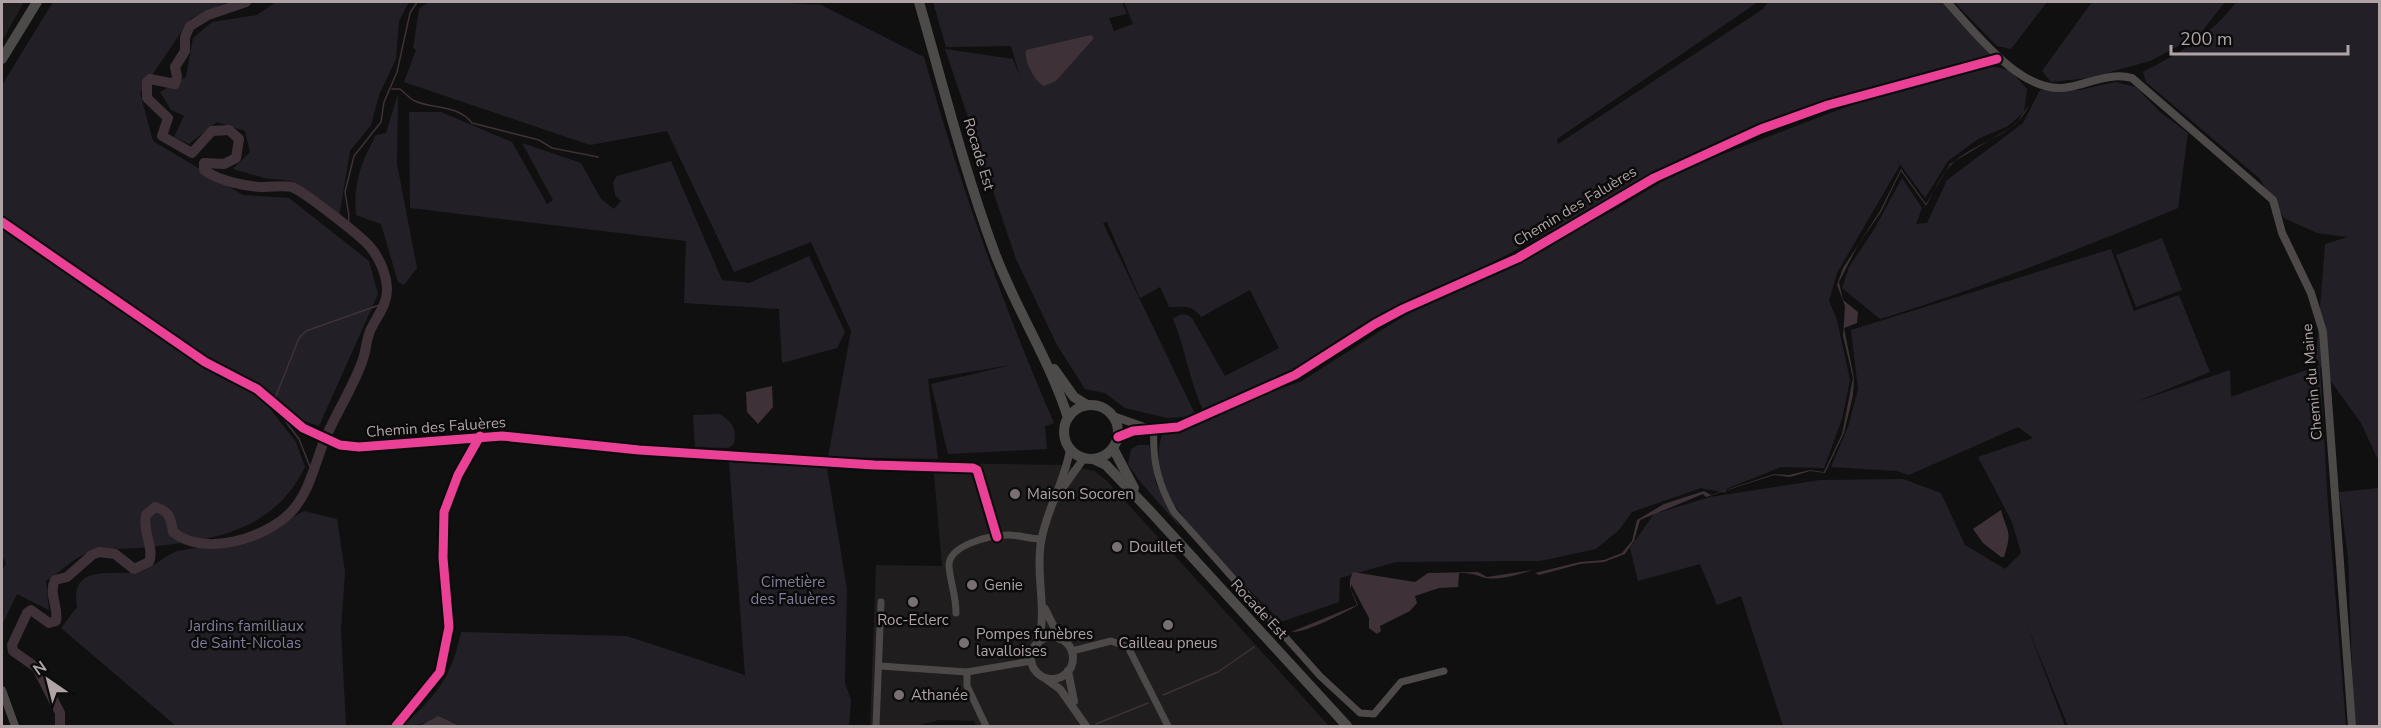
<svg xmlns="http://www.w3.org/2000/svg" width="2381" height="728" font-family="'Nunito Sans',sans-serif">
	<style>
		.built { fill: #1f1d1d }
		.green { fill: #222026 }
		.water { fill: #3e3137 }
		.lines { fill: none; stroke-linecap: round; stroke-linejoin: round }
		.stream { stroke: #3e3137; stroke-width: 1.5 }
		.river { stroke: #3e3137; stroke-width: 10 }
		.minor { stroke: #4d4949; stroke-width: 7 }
		.tertiary { stroke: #4d4949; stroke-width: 8 }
		.primary { stroke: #4d4a4a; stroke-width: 10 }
		.cycleway-casing { stroke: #0c0b0b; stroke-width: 13 }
		.cycleway { stroke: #ea4096; stroke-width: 9 }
		.poi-dot { fill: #787072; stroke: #0c0b0b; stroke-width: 2 }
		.labels { text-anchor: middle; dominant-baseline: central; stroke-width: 5; stroke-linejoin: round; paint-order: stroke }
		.street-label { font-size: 15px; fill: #b0a3a6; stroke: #0c0b0b }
		.poi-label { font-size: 15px; fill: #b0a3a6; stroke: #0c0b0b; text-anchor: start }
		.park-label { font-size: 15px; fill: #817c99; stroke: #0c0b0b }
	</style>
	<rect width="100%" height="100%" fill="#111010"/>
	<g class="built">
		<path d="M2,2h22l-22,39z"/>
		<path d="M933,463l128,2 34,6 13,11 221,244h-353l-2,-5 -35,-1 -23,6h-46l6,-161 66,1z"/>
	</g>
	<g class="green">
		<path d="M53,2h174l-37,17 -50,74 13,48 90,54 46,3 80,63 9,33 -59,132 -48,-16 25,32 9,25c-33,68 -99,74 -167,81 -15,1 -36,0 -50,5 -15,5 -29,20 -42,28l3,29 -32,-16 -15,31v-55l4,-7 -4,-7v-471z"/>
		<path d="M276,2h133l-10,19 -3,38 -17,36 -8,30 -21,26 -11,66 -48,-36 -27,-3 -31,-9 17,-17 -5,-21 -28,-9 -28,22 -15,-7 10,-21 -13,-6 -11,-18 26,-15 7,-39 19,-16 45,-7z"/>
		<path d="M428,2h342l51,3 103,52c35,124 78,247 130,366l-9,3 2,23 -99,5 -17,-70 80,-19 -83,14 10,80 -110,-2 23,-126 -40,-89 -77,30 -67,-141 -77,14 -186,-63 12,-32 -3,-2 6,-39z"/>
		<path d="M933,2h189l5,12 -18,4 5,13 19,-7 -9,-22h634l-201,137 1,5 205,-135 5,-7h173l50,54 -199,56 -93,39 -198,107 -158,81 -39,27 -101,44c-14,-30 -17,-60 -30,-91 7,-5 12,-7 19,-1l33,58 54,-28 -29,-58 -49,27c-9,-13 -18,-10 -32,-10l-9,-20 -20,11 -33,-76 -4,1 93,193 -29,2 -42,-10 -20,-15 -20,-4 -28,-44 -41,-86 -71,-210 68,10 7,18 -9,-31 -65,1z"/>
		<path d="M1954,2h93l-36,47 -14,-3z"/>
		<path d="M2092,2h133l-26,33 -49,26 -62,17 -37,4 -9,-11z"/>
		<path d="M2236,2h143v460l-18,-39 -41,-57 8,139 18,221h-278l-42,-103 39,103h-282l-42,-130 -24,9 -17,-41 -62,17 -8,-33 24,-34 56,-17 110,-17 83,-1 38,14 24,52 40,24 16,-16 -9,-31 -34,-65 55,-19 -15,-11 -109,48 -13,-4 -65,-4 18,-43 9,-35 -7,-59 260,-81 23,62 45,-16 31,77 -74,30 94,-32 1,27 89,-32 -4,-6 9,-115 23,-7 -31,-4 -33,-15 -25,-40 -113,-96 -3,-10c35,-18 70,-38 93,-70z"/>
		<path d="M1991,66l20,5 16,18 -3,23 -16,14 -30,13 -30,22 -23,37 -31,-42 6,9 -63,108 -8,28 8,19 13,60 -8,39 -18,49 -43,-1 -55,22v4l-25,-5 -69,24 -13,18 -23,19 -56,12 -144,1 -56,16 -1,24 -58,20c-34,-36 -101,-97 -119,-140 -6,-18 -4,-37 2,-54l138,-47 143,-91 168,-79 68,-41 178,-68z"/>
		<path d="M2115,82l21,5 24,25 28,21 -10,75c-98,41 -197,80 -298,111l-38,-31 7,-21 26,-39 27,-50 20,30 -6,16 11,-1 20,-43 76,-57 17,-33h40z"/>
		<path d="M398,94l-1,70 20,104 -13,17 -6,-3 -17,-58 -25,-9c-3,-32 5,-52 20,-80l10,-2z"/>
		<path d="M409,112h32l71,30 35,62 6,-4 -31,-57 59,20 20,36 13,10 7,-8 -6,-6 -2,-13 4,-6 54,-15 51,119 27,3 60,-27 36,76 -8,16 -55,15 -3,-54 -95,-6 2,-62 -276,-33z"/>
		<path d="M2162,238l20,52 -46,17 -20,-52z"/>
		<path d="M720,414c13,9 18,16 13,31l-5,3 -33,-1 -2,-32z"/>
		<path d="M1138,445h11l7,39 24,43 -42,-48 -10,-15 3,-15z"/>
		<path d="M729,461l98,7 20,121 -2,94 6,17 -2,26h-389c-16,-12 -39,0 -57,0 34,-32 48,-47 58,-94l166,4 118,39z"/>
		<path d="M2379,488v238h-25l-6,-169 -9,-65z"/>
		<path d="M304,511l33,8 8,53 -4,58 5,96h-170l-115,-98 16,-21c-8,-47 40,-29 64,-36 12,-3 23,-15 36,-20l81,-13z"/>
	</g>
	<g class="water">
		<path d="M1091,35l3,3 -38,43 -12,5c-10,-5 -20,-25 -18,-36z"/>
		<path d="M2029,105c-14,33 -56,36 -79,61 -10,11 -17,27 -24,40l-25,-35 -20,41 -23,33 -19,37 4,18 15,12 -1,11 -13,5 10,50 -1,17 -9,38 -19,40 -15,-2 -20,6 -16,-2 -68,22 -3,-3 -63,26 -6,21 -9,13 -21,8 -24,2 -41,11 -4,-2 45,-11 24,-2 18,-7 10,-12 5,-21 27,-16 40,-13 7,4 63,-21 15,1 21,-5 14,2 18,-38 11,-56 -10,-42 2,-30 -8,-21 6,-17 37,-57 21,-42 25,35 24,-40 60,-36 8,-7z"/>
		<path d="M772,386l1,21 -15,17 -11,-12 -1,-20z"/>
		<path d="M2001,510c6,23 12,20 3,47h-3l-18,-14 -10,-14z"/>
		<path d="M1532,570c-11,4 -37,12 -50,7 -8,-3 -13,-4 -23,-4l-1,14 -19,1 -24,8 2,7 -7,8 -30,15 1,5 -4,3 -8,-6v-10l-18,-34v6l7,15c-14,8 -52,28 -67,27l66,-27c-5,-13 -11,-20 -4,-33l62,10 13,-9 50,-1 9,5z"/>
		<path d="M438,716l22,10h-40z"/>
	</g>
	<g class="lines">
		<g class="stream">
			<path d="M392,89h8c5,4 9,9 15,12 20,9 42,3 57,22l67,17 13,8 46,9"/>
			<path d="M348,229l1,-13 -4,-24 9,-36 27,-34 3,-20 13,-30 13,-59 7,-11"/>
			<path d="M274,401l25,-63 7,-7 79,-28"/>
			<path d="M273,405l26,34 13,33"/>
			<path d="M1163,695l55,-23 36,-25"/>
			<path d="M1096,724l52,-21"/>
		</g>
		<path class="river" d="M60,726v-13l-23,-45 -24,-17 -1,-6 15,-32 4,-3 18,13 7,-2c3,-14 -8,-27 -1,-41l12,-3 25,-22 7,-3 16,2 19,15 15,-7c6,-13 -7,-30 -3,-47l9,-8c14,4 16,11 18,25 31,25 91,7 117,-19 18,-18 24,-46 33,-69 11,-28 29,-54 39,-82 4,-10 4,-21 8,-31 6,-14 17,-25 17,-41 0,-14 -7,-31 -16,-42 -7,-10 -68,-57 -79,-61 -8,-2 -19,0 -27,0 -18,0 -46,-6 -61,-17v-7l20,1 12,-6 3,-19 -10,-9 -17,1 -20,22 -30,-17 6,-18 -21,-20v-16l3,-3 25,5 2,-7 -2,-10 10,-16v-14l5,-11 18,-11 38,-13"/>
		<g class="minor">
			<path d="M2,222l203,140 52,27 46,39 37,17 19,2 143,-11 137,14 235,15 99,3 4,2 20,67"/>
			<path d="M1154,429c-2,31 4,55 20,83l146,164 40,37 14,1 27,-32 43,-11"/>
			<path d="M956,613c0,-19 -6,-31 -7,-47 -1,-21 42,-31 59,-31 11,0 22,4 33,4"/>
			<path d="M1072,651l39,-10 17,6 40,79"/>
			<path d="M880,666l87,6 64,-11"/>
			<path d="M967,672v14l19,40"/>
			<path d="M876,726l5,-124"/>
		</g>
		<g class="tertiary">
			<path d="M1947,2c28,30 76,95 122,85 21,-4 42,-15 63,-9l141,122 9,33 29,60 12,39 29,394"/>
			<path d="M1113,416l37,13"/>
			<path d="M1118,437l15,-6 45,-4 117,-52 80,-51 28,-15 115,-51 136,-80 107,-49 67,-24 169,-46"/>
			<path d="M1064,486l20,-28"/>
			<path d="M1045,609l15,30"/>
			<circle cx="1052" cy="658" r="21"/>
			<path d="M1038,643c10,-34 -3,-67 3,-101 5,-32 24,-60 29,-93"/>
			<path d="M1068,671l6,30"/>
			<path d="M1046,679l14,10 26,37"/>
			<path d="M2,690l13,36"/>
		</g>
		<g class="primary">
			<path d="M919,2c24,83 45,168 75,249 21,57 56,109 74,167"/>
			<path d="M2,59l35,-57"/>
			<path d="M1054,369l20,28 13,8"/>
			<circle cx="1091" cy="432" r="27"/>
			<path d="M1113,448l21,40"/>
			<path d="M1093,459l13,6 44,46 197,215"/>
		</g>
		<defs>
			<g id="cycleway">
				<path d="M2,222l203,140 52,27 46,39 37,17 19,2 143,-11 137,14 235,15 99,3 4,2 20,67"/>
				<path d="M1118,437l15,-6 45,-4 117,-52 80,-51 28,-15 115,-51 136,-80 107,-49 67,-24 169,-46"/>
				<path d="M396,726l44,-54 9,-45 -6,-69 1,-46 14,-37 22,-39"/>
			</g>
		</defs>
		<use href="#cycleway" class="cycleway-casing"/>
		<use href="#cycleway" class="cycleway"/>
	</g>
	<g class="poi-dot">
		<circle cx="1015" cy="494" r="6"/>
		<circle cx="1117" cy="547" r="6"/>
		<circle cx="972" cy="585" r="6"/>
		<circle cx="913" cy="602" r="6"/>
		<circle cx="1168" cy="625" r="6"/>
		<circle cx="964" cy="643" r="6"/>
		<circle cx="899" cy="695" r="6"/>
	</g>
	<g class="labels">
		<g class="street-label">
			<text transform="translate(979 154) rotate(73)">Rocade Est</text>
			<text transform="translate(1575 206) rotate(-31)">Chemin des Faluères</text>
			<text transform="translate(2312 382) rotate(-95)">Chemin du Maine</text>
			<text transform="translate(436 427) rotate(-4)">Chemin des Faluères</text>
			<text transform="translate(1259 609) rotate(47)">Rocade Est</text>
		</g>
		<g class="poi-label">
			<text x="1027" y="494">Maison Socoren</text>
			<text x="1129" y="547">Douillet</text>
			<text x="984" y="585">Genie</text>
			<text x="913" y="620" text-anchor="middle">Roc-Eclerc</text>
			<text x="976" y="634">Pompes funèbres<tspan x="976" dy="17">lavalloises</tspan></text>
			<text x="1168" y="643" text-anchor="middle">Cailleau pneus</text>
			<text x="911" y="695">Athanée</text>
		</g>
		<g class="park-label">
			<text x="793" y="582">Cimetière<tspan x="793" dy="17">des Faluères</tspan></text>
			<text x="246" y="626">Jardins familliaux<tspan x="246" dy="17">de Saint-Nicolas</tspan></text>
		</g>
	</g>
	<rect width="2381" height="728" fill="none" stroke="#b0a3a6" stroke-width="6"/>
	<g transform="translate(48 680) rotate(325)" stroke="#0c0b0b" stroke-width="4.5" paint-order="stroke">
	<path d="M0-4.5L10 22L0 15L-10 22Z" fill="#b0a3a6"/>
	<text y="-9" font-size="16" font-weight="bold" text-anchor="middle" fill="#b0a3a6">N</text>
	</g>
	<path d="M2171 45v9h177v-9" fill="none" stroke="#b0a3a6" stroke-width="3"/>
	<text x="2180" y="45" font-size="18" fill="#b0a3a6" stroke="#0c0b0b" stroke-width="4.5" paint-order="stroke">200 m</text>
</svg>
